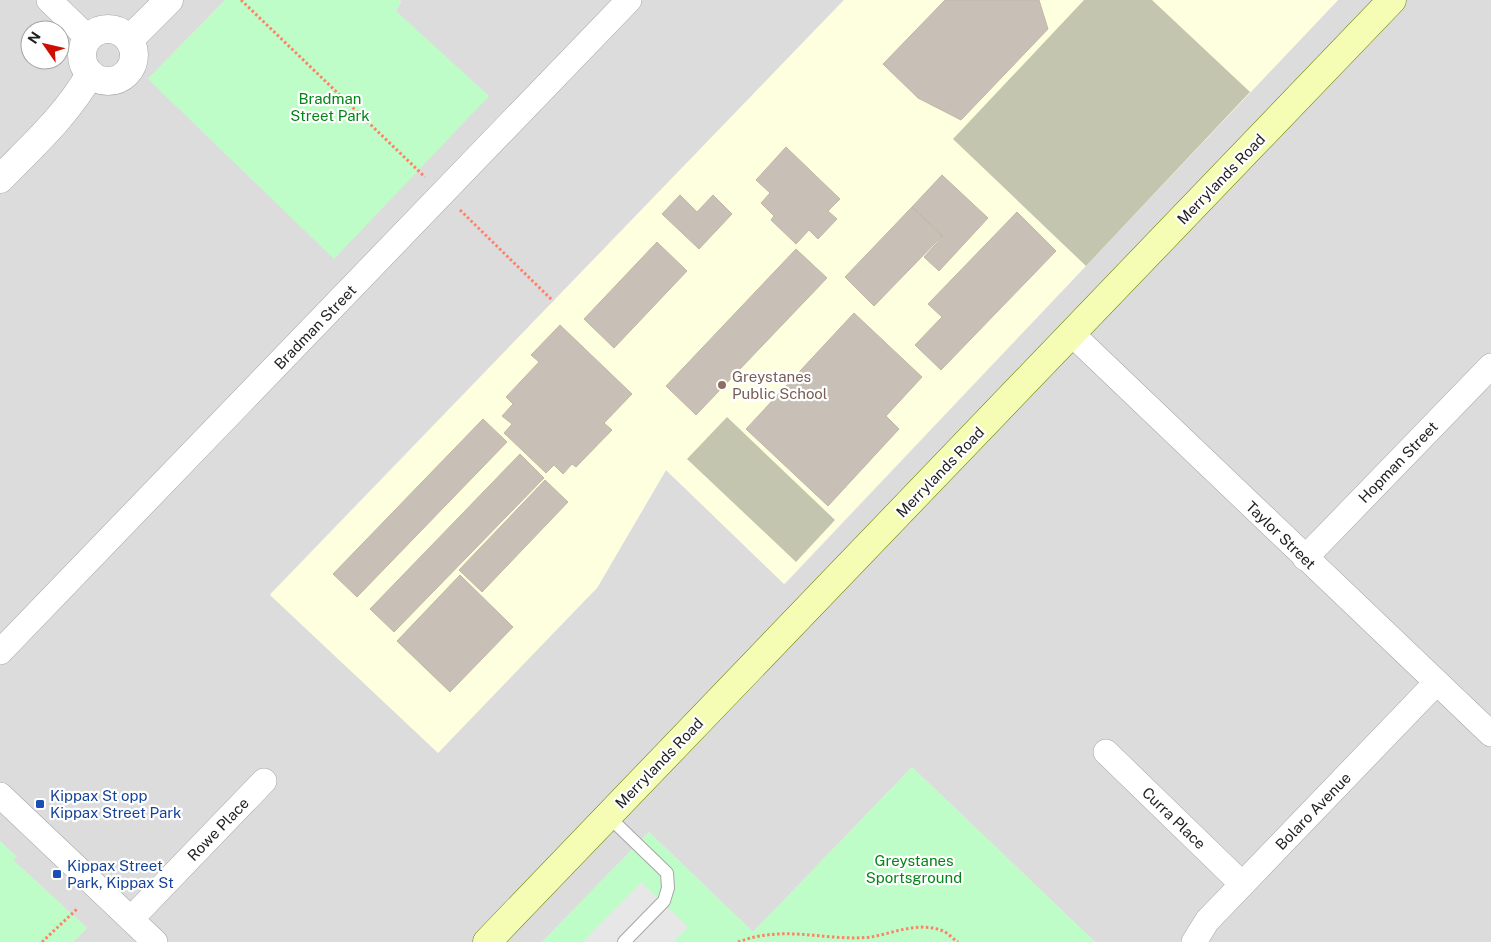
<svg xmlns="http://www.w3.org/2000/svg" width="1491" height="942" font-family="'Public Sans',sans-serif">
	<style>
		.residential { fill: #dddcdc; fill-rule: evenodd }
		.education { fill: #fdffdf }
		.construction { fill: #c4c5af }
		.park { fill: #bffdc8 }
		.parking { fill: #e7e7e7 }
		.building { fill: #c8c0b7; stroke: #c3b5a6 }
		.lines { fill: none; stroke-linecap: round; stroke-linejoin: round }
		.service-casing { stroke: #a6a6a6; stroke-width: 14 }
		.minor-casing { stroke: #a6a6a6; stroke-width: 26 }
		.tertiary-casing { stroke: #a6a6a6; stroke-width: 29 }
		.secondary-casing { stroke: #667c00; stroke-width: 29 }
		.path { stroke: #ff8167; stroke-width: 3; stroke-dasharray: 2.5 2.5; stroke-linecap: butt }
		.service { stroke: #fff; stroke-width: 12 }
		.minor { stroke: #fff; stroke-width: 25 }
		.tertiary { stroke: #fff; stroke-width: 28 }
		.secondary { stroke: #f5fdb5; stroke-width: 28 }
		.education-dot { fill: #8d6e63; stroke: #fff; stroke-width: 2 }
		.transit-dot { fill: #1a4fb4; stroke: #fff; stroke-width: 2 }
		.labels { text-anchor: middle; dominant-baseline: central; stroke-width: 4.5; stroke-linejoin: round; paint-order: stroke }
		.park-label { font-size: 15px; fill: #048518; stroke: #fff }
		.street-label { font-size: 15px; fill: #1f1f1f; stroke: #fff }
		.education-label { font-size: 15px; fill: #785e54; stroke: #fff; text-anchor: start }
		.transit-label { font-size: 15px; fill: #164399; stroke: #fff; text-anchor: start }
	</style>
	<rect width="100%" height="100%" fill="#f0ede4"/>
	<path class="residential" d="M0,0h225l-77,79 248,-68 5,-9 -2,-2h445l-574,594 327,-6 69,-118 119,114 553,-584h153v942h-396l-183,-175 -159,165 -104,-100 -107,110h-469l14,-14 -74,-68 3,-3 -16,-16zM30,30h30v30h-30z"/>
	<path class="education" d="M844,0h494l-554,584 -118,-114 -69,118 -159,165 -168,-158z"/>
	<g class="construction">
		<path d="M1084,0h68l98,92 -164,174 -133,-127z"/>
		<path d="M727,417l108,103 -39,42 -109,-103z"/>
	</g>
	<g class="park">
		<path d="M225,0h174l2,2 -5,9 93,85 -155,163 -186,-180z"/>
		<path d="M912,767l183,175h-553l107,-110 104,100z"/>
		<path d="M0,841l17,16 -4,3 74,68 -14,14h-73z"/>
	</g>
	<path class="parking" d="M641,882l47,45 -15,15h-90z"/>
	<g class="building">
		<path d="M945,0h94l9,29 -87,91 -43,-22 -35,-34z"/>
		<path d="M786,147l54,52 -12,12 9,8 -19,20 -9,-9 -13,14 -25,-24 3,-4 -13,-13 9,-10 -14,-13z"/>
		<path d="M942,175l46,43 -49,53 -15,-14 19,-21 -31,-29z"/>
		<path d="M680,195l17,17 16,-17 19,19 -33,35 -37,-35z"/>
		<path d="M912,207l30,29 -68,70 -29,-29z"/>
		<path d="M1017,212l39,39 -115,119 -26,-25 27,-28 -14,-13z"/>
		<path d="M657,242l30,29 -73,77 -30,-29z"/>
		<path d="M796,249l31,29 -131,137 -30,-29z"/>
		<path d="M854,313l68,64 -36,39 13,13 -71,77 -82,-77z"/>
		<path d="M560,325l72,69 -28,29 8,7 -36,37 -4,-3 -9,10 -9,-9 -8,8 -42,-40 8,-9 -10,-8 11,-12 -7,-7 33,-35 -8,-7z"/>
		<path d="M483,419l24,23 -150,155 -24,-23z"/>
		<path d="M520,454l24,24 -150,154 -24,-23z"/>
		<path d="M545,480l23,22 -86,90 -23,-22z"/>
		<path d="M460,575l53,52 -63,65 -53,-51z"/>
	</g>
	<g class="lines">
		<defs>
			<path id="service" d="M608,816l59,57 1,15 -4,13 -40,41"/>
			<g id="minor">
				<path d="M49,0l39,38"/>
				<path d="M1072,334l419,400"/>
				<path d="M1305,558l186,-192"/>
				<path d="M0,652l629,-652"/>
				<path d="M1106,752l136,132"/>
				<path d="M0,795l155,147"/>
				<path d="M131,919l133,-138"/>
				<path d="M1194,942l13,-21 229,-238"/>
			</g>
			<g id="tertiary">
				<circle cx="108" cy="55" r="26"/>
				<path d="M129,40l40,-40"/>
				<path d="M0,179c32,-33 67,-64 90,-105"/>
			</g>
			<path id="secondary" d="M487,942l905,-942"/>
		</defs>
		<use href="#service" class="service-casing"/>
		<use href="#minor" class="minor-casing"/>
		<use href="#tertiary" class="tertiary-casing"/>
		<use href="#secondary" class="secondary-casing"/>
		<g class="path">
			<path d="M241,0l184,177"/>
			<path d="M460,210l93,91"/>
			<path d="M42,942l35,-33"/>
			<path d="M738,942c48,-18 88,0 133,-5 23,-4 48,-16 72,-6 5,2 10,8 15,11"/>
		</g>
		<use href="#service" class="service"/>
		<use href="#minor" class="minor"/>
		<use href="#tertiary" class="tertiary"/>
		<use href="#secondary" class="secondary"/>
	</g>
	<circle class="education-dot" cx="722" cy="385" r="5"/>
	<g class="transit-dot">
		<rect x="35" y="799" width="10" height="10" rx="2.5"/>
		<rect x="52" y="869" width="10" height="10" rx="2.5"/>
	</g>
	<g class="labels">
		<g class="park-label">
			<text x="330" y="98">Bradman<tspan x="330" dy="17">Street Park</tspan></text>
			<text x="914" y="860">Greystanes<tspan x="914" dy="17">Sportsground</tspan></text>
		</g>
		<g class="street-label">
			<text transform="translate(1221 179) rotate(-46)">Merrylands Road</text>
			<text transform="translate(315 327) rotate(-46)">Bradman Street</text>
			<text transform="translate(1398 462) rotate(-46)">Hopman Street</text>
			<text transform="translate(940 472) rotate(-46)">Merrylands Road</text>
			<text transform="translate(1281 535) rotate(44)">Taylor Street</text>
			<text transform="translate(659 763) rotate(-46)">Merrylands Road</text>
			<text transform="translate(1313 811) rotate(-46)">Bolaro Avenue</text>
			<text transform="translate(1174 818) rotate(44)">Curra Place</text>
			<text transform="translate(218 829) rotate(-46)">Rowe Place</text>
		</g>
		<g class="education-label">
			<text x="732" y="376">Greystanes<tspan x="732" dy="17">Public School</tspan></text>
		</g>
		<g class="transit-label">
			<text x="50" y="795">Kippax St opp<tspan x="50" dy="17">Kippax Street Park</tspan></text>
			<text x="67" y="865">Kippax Street<tspan x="67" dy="17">Park, Kippax St</tspan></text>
		</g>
	</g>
	<g transform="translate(45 45) rotate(304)"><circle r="24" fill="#ffffff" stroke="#a5a5a5"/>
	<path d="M0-4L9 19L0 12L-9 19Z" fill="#ce0e00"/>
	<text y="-8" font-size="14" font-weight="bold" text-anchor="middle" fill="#1f1f1f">N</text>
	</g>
</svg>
